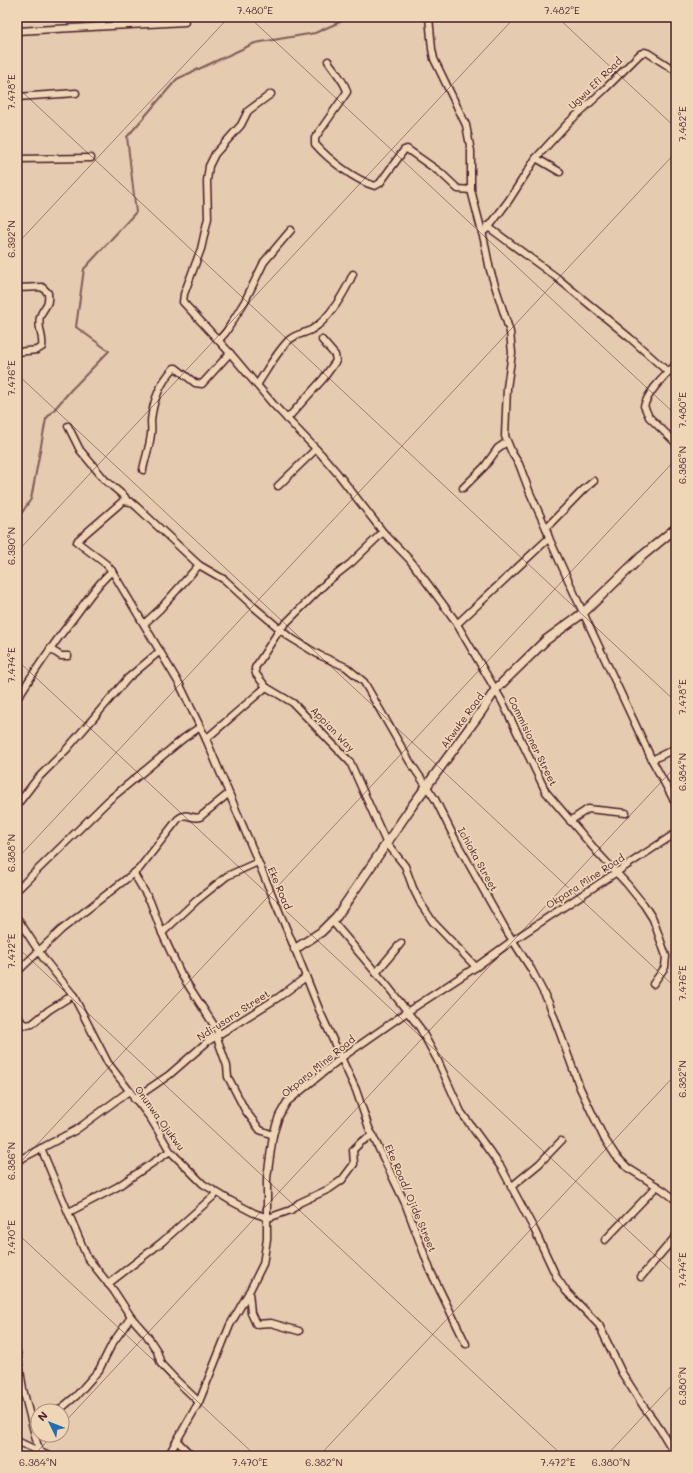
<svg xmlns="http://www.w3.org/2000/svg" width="693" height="1473" font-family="Mali,sans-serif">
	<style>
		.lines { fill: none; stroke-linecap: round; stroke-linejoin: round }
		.stream { stroke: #825d5a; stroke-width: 2 }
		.street-casing { stroke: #4a1f2b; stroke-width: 9 }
		.secondary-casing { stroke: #4a1f2b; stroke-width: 11 }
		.street { stroke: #efd6b7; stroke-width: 6 }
		.secondary { stroke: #efd6b7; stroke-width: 8 }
		.ticks { fill: none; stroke: #4a1f2b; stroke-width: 1; stroke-opacity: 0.45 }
		.labels { text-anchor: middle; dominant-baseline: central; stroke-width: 3.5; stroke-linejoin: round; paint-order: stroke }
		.street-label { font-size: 10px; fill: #4a1f2b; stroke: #efd6b7 }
		.neatline { fill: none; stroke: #4a1f2b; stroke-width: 1.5 }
		.ticks-label { font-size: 10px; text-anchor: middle; fill: #4a1f2b }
	</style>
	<rect width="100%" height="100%" fill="#e5cbaf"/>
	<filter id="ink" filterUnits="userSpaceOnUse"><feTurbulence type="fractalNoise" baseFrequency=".025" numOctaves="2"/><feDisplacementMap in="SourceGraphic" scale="8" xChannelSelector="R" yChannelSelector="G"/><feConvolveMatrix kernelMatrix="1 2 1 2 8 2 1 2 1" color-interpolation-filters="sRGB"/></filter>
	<g filter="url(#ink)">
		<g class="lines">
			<path class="stream" d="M17,520l14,-21 15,-80 25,-29 38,-39 -33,-24 8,-58 52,-57 -9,-75 50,-58 78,-36 60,-10 36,-16"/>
			<defs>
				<g id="street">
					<path d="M429,17l3,32 2,10 32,66 5,26v39l13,50 6,30 20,62 2,21 -5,35 -2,48 7,17 7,11 11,29 16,35 3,10 31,68 72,154 24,44"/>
					<path d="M17,31l168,-9"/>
					<path d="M328,61c5,8 18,22 19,31l-32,46v6c14,16 40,36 60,42l5,-3 24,-33 3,-1 34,24 17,16 13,1"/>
					<path d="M271,94l-23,17 -7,14 -26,29 -6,12 -2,15 1,37 -7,31 -17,45 -1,8 47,51 43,51 47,49 18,21 45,58 27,28 44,59 48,82 44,91 52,61 29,31 17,21 9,14 13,37 -1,11 -12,17"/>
					<path d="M17,97l59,-4"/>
					<path d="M536,158l24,14"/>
					<path d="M17,159l74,-1"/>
					<path d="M487,226l69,51 74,61 38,34"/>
					<path d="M482,233l7,-6 20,-27 27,-42 32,-35 36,-33 36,-36 5,-2 3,1 28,18"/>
					<path d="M17,288l25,-1 6,6c2,14 -5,13 -8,24 -3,10 4,20 2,30l-5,3 -20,2"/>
					<path d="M219,340l7,-8 19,-31 19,-39 27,-32"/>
					<path d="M676,364c-12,13 -26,25 -32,42l5,11 27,26"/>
					<path d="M257,385c10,-15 19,-32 32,-45 7,-6 14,-6 22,-10 18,-10 34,-38 42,-56"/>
					<path d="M287,419l36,-40 13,-18 -1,-6 -13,-15"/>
					<path d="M68,426l12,24 25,30 20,17 2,4"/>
					<path d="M143,470c2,-12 7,-24 8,-36 1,-5 0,-9 0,-13 2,-21 9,-38 23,-53h2l19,15 7,1 28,-31"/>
					<path d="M278,486l38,-37"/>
					<path d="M463,488l22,-22 13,-18 9,-6"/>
					<path d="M546,528l36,-37 12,-10"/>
					<path d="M383,532l-32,31 -24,19 -47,47 -25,39 1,6 10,13 27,16 57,59 36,80 19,24 8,22 8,16 12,18 43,45"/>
					<path d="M144,624l16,-15 39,-44"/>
					<path d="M457,624l92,-86"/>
					<path d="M50,649l11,7h7"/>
					<path d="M17,699c18,-29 37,-56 58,-83 12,-16 22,-32 37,-45"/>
					<path d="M206,739l60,-52"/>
					<path d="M652,760l24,-12"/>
					<path d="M17,805l20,-26 29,-29 62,-72 32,-27"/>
					<path d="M570,821l18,-12 38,4"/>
					<path d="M134,874l16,27 12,32 19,41 38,59"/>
					<path d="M17,890l92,-90 75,-62 16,-11"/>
					<path d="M17,918l27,41 29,36 35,68 43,56 19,32 33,33 28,17 23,12 14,5 23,-8 8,-7 30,-14 13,-9 12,-16 -1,-14 8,-8 12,-7"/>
					<path d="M333,922l56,66 31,40 18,33 23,51 40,55 34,64 22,47 9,13 33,34 23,48 22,34 16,22 16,27"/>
					<path d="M162,933l34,-32 31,-25 31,-14"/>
					<path d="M17,972l44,-42 78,-61 39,-50c9,-8 13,1 22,-2l28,-23"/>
					<path d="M376,973l25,-30"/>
					<path d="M17,1014l5,9 4,2 6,-1 17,-14 24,-15"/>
					<path d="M216,1035l11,31 1,11 17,33 15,20 13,5"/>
					<path d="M134,1099l35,-24 38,-33 72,-45 27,-20"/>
					<path d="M41,1148l46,109 27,34 17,26 15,17 11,17 4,13 15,16 23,22"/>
					<path d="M17,1161l59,-31 53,-39"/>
					<path d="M511,1187l28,-23 22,-23"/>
					<path d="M69,1212l48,-25 53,-36"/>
					<path d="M605,1240l52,-54"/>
					<path d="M641,1277l35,-41"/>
					<path d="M108,1284l54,-42 55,-49"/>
					<path d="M249,1292l2,21 5,11 15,-1 28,8"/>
					<path d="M466,1344l-35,-72 -26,-69 -36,-75 -13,-38 -35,-76 -26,-65 -89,-210 -26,-54 -68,-114 -6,-7 -29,-22 1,-2 45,-39 8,1 6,5 62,58 26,15 29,27 34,29 31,19 27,12 18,15 46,80 25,37 21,42 50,89 25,39 18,34 31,85 24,50 12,18 12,12 35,22 13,10"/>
					<path d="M17,1352l6,37 16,62"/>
					<path d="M58,1411l18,-15 23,-26 13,-26 19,-27"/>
					<path d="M17,1441l32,15"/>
					<path d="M177,1441l15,15"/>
					<path d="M168,1456l31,-54 31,-77 19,-33 14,-28 4,-25v-61l6,-43 6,-19 8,-14 54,-44 66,-46 69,-45 36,-26 164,-108"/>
				</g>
				<path id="secondary" d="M295,949l26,-17 16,-16 75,-110 69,-94 15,-23 50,-49 37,-27 59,-57 34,-28"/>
			</defs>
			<use href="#street" class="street-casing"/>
			<use href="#secondary" class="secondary-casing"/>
			<use href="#street" class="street"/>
			<use href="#secondary" class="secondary"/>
		</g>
	</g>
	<path class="ticks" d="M249,17l427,398M557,17l119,111M17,87l659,615M17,244l212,-227M17,374l659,614M17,552l498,-535M17,660l659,615M17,859l659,-707M17,947l546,509M17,1166l659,-707M17,1233l239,223M62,1425l614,-659M33,1456l20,-21M319,1456l357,-382M606,1456l70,-75"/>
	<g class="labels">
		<g class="street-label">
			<text transform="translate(595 83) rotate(-44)">Ugwu Efi Road</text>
			<text transform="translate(462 720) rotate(-54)">Akwuke Road</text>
			<text transform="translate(333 729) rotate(46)">Appian Way</text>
			<text transform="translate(533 741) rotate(64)">Commisioner Street</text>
			<text transform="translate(478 859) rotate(61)">Ichioka Street</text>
			<text transform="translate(585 881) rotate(-33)">Okpara Mine Road</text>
			<text transform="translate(280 888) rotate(67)">Eke Road</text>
			<text transform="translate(233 1015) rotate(-33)">Ndi-usara Street</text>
			<text transform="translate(318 1066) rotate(-39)">Okpara Mine Road</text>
			<text transform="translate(160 1118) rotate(54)">Onunwa Ojukwu</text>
			<text transform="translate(411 1198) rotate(67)">Eke Road/ Ojide Street</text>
		</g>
	</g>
	<rect width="693" height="1473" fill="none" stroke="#efd6b7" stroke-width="44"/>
	<g transform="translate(50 1423) rotate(313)"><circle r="19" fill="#efd6b7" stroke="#ad8d7f"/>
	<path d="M0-3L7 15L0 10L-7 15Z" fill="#1f6fb2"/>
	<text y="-6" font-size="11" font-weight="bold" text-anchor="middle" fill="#4a1f2b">N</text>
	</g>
	<rect x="22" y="22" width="649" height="1429" class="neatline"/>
	<g class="ticks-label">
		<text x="255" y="14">7.480°E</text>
		<text x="562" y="14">7.482°E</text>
		<text transform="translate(11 92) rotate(-90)" y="4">7.478°E</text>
		<text transform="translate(682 124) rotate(-90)" y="4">7.482°E</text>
		<text transform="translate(11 239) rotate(-90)" y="4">6.392°N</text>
		<text transform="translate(11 378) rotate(-90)" y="4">7.476°E</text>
		<text transform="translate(682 410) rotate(-90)" y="4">7.480°E</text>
		<text transform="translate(682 465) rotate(-90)" y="4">6.386°N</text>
		<text transform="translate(11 546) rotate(-90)" y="4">6.390°N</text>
		<text transform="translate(11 665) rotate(-90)" y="4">7.474°E</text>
		<text transform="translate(682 697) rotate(-90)" y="4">7.478°E</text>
		<text transform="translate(682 772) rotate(-90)" y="4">6.384°N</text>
		<text transform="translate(11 853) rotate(-90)" y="4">6.388°N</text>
		<text transform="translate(11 951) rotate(-90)" y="4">7.472°E</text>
		<text transform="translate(682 983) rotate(-90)" y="4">7.476°E</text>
		<text transform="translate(682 1079) rotate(-90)" y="4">6.382°N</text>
		<text transform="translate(11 1161) rotate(-90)" y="4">6.386°N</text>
		<text transform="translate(11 1238) rotate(-90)" y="4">7.470°E</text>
		<text transform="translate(682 1270) rotate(-90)" y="4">7.474°E</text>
		<text transform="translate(682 1386) rotate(-90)" y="4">6.380°N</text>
		<text x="38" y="1466">6.384°N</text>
		<text x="250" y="1466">7.470°E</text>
		<text x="324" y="1466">6.382°N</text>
		<text x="558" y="1466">7.472°E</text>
		<text x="611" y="1466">6.380°N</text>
	</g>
</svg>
